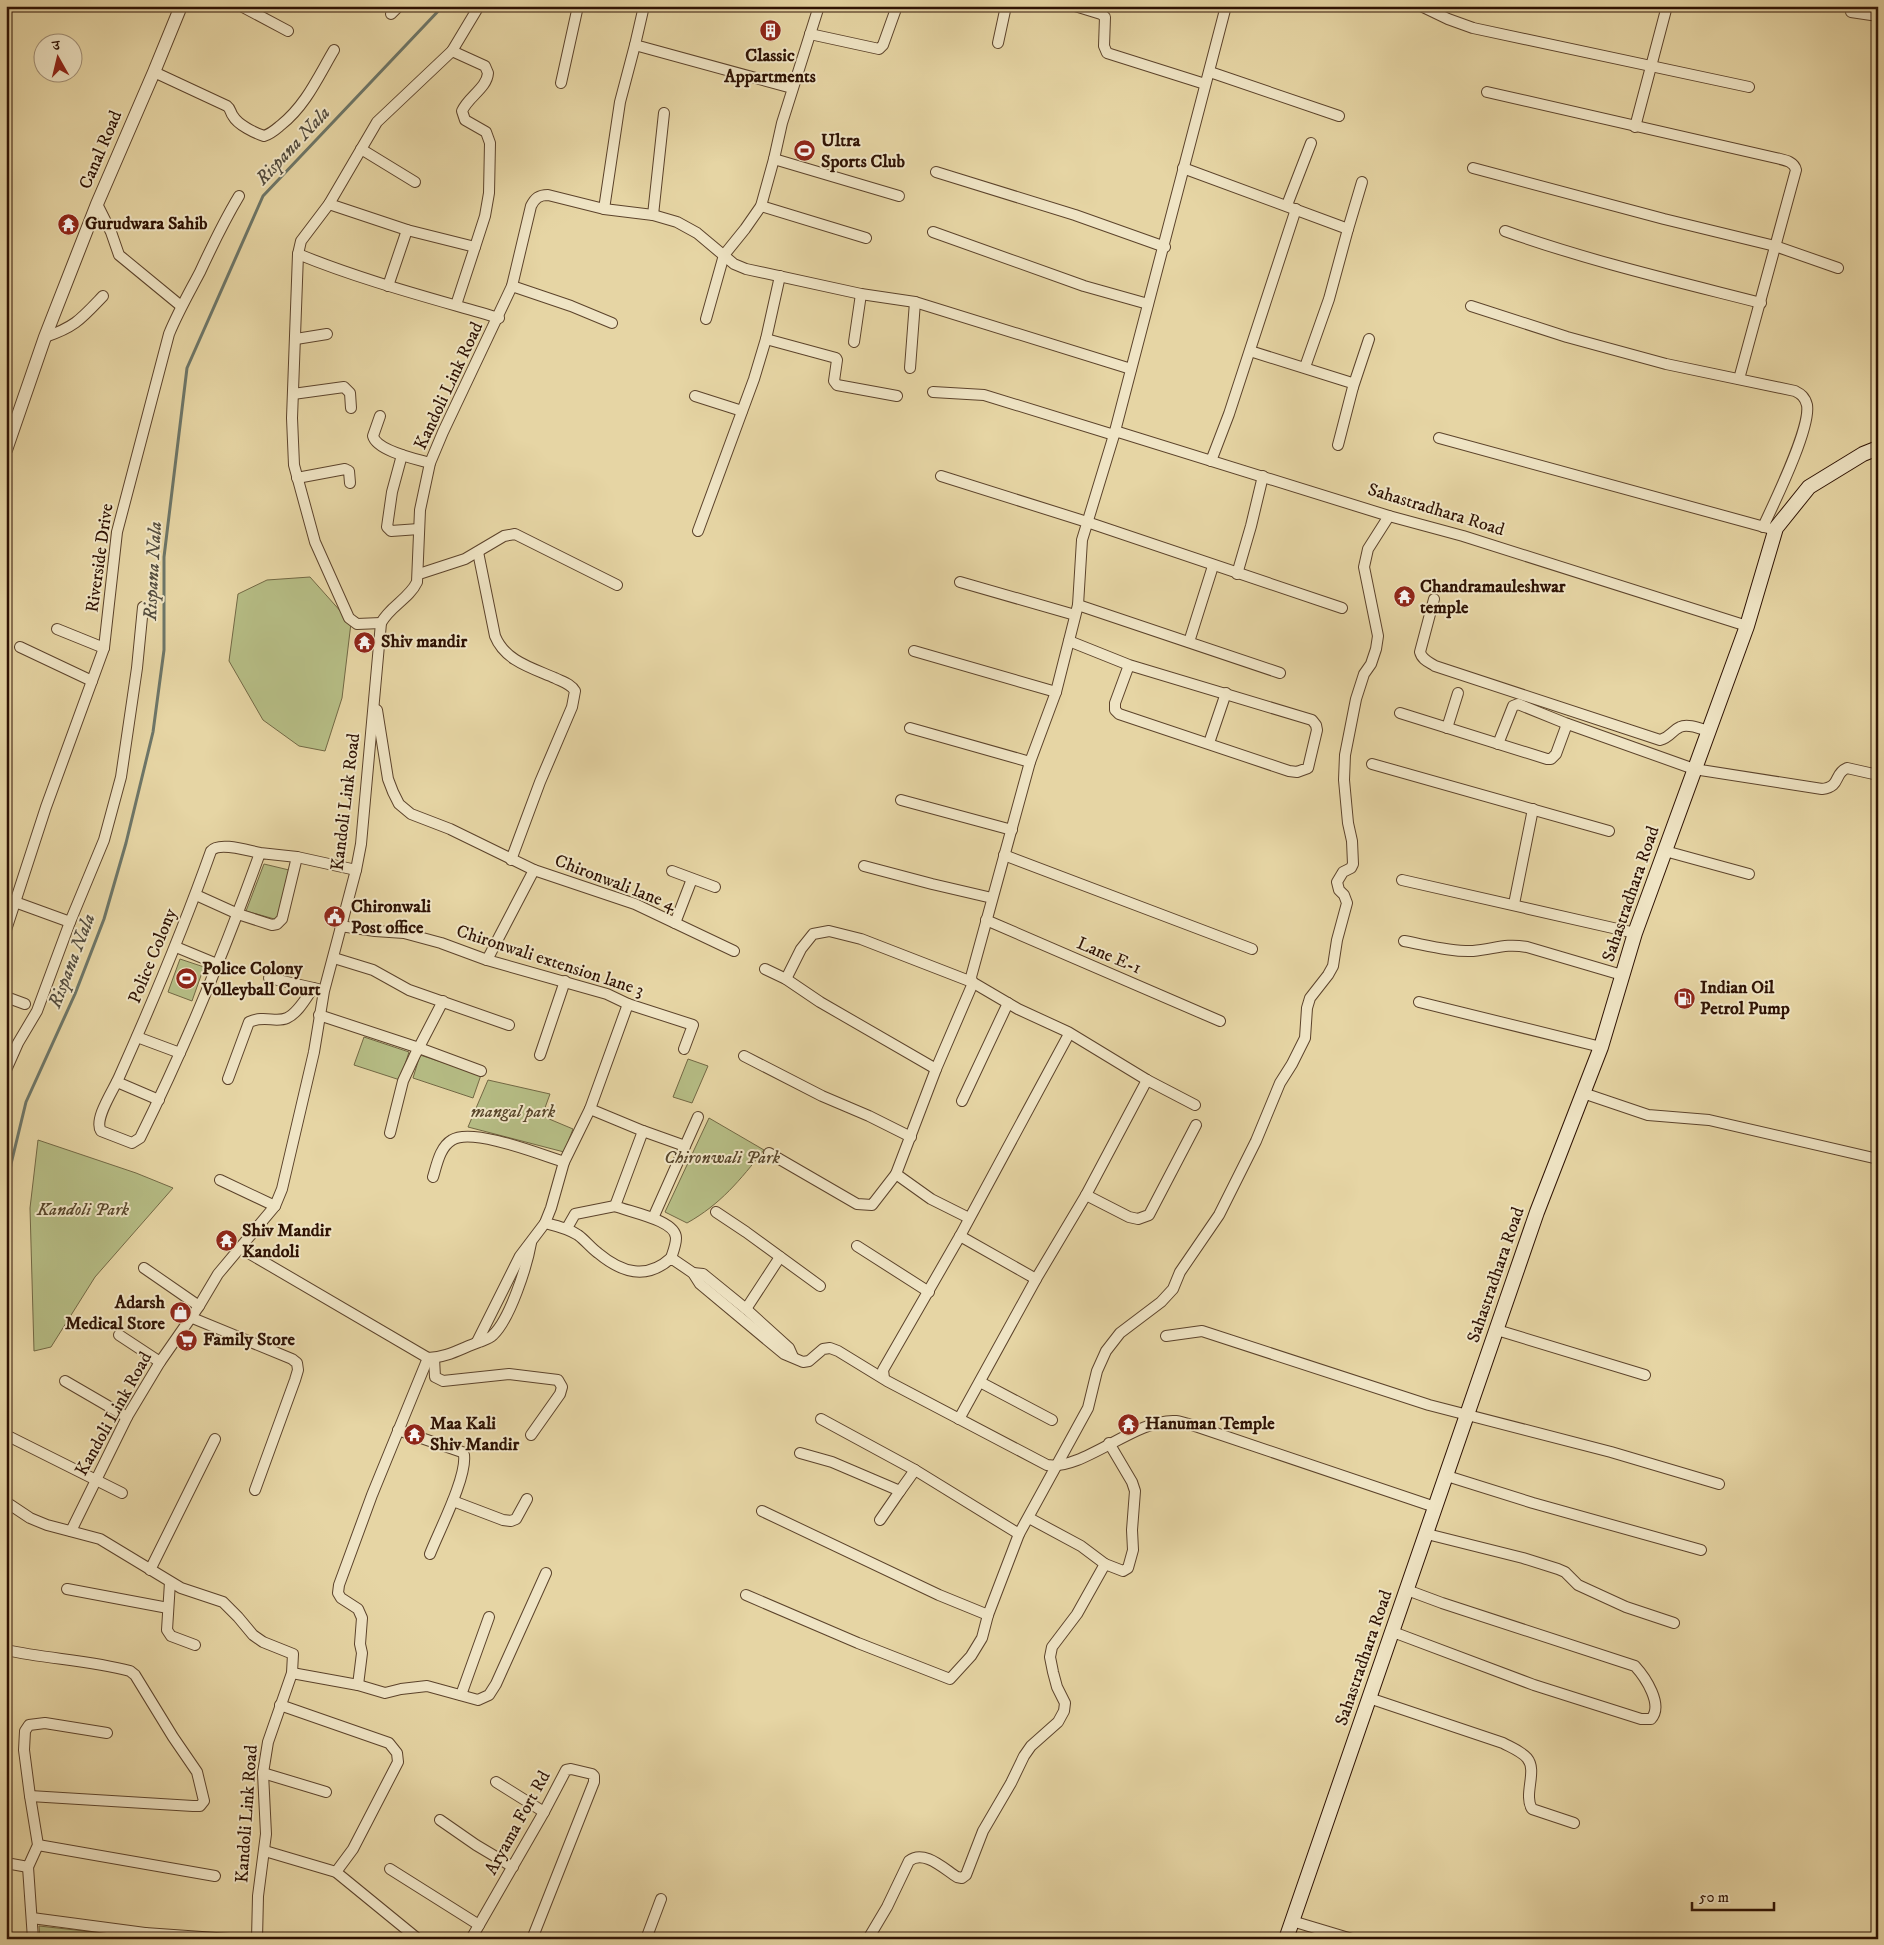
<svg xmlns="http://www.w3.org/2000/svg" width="1884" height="1945" font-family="'IM FELL DW Pica','Noto Serif Devanagari',serif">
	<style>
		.green { fill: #b6bd85; stroke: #726844 }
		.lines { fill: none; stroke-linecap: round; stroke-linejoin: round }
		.stream { stroke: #6d7668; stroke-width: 3 }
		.minor-casing { stroke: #5c432b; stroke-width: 12 }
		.tertiary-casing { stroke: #5c432b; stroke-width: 14 }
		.secondary-casing { stroke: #2e1203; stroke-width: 16 }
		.minor { stroke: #efe4c4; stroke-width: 10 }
		.tertiary { stroke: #efe4c4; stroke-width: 12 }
		.secondary { stroke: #efe4c4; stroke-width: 14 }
		.labels { text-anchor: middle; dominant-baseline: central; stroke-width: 4; stroke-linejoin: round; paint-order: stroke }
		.poi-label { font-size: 18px; font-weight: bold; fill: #2e1203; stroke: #efe4c4; text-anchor: start }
		.street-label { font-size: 18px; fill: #2e1203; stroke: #efe4c4 }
		.park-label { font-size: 18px; font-style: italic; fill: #57452a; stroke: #efe4c4 }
		.water-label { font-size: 19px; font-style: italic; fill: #534c3e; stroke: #efe4c4 }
	</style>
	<rect width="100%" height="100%" fill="#e6d5a4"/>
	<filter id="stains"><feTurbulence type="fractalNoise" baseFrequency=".004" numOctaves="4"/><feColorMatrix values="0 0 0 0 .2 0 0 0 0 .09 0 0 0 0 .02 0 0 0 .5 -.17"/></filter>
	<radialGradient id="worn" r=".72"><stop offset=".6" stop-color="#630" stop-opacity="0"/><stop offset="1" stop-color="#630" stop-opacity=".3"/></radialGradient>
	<g class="green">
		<path d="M310,577l41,46 -9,75 -17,53 -26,-5 -36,-26 -34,-59 9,-67 29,-14z"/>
		<path d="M264,864l25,6 -11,50 -32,-9z"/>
		<path d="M180,959l24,8 -12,34 -24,-9z"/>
		<path d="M364,1037l45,15 -9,28 -46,-15z"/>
		<path d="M420,1055l61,20 -8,23 -60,-20z"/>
		<path d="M688,1059l20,7 -16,37 -19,-6z"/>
		<path d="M488,1080l62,14 -8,22 31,13 -9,23 -96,-25z"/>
		<path d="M709,1118l55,32c-24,30 -43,54 -77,73l-22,-11z"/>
		<path d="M38,1140l98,33 37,15 -78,89 -44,70 -17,4 -4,-143z"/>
		<path d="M39,1926l100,11v2h-99z"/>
	</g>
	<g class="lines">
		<g class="stream">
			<path d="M6,1201l5,-37 15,-62 49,-108 29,-75 22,-76 27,-111 11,-82v-93l23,-189 76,-172 180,-190"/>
			<path d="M6,1295l2,24 -2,13"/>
		</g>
		<defs>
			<g id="minor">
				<path d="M241,6l47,25"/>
				<path d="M644,6l-9,39 157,43"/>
				<path d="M1075,6l26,8 4,3 -1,29 3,7 98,31"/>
				<path d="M1421,6l27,13 25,9 276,59"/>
				<path d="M1851,12l27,4"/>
				<path d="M391,14l8,-8"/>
				<path d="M810,34l69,15 4,-4 14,-39"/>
				<path d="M998,43l8,-37"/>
				<path d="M452,51l33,15 3,7c-1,15 -20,24 -26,38l3,9 21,12 4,11 -1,50 -4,23 -10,31"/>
				<path d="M154,72l73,34c4,3 3,6 6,10 5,9 22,17 31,20 7,-2 11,-6 17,-11 25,-20 37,-48 53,-75"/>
				<path d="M1210,72l129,44"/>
				<path d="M561,83l17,-77"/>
				<path d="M1487,92l289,66c8,2 18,3 20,12l-57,209"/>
				<path d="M1635,127l32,-121"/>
				<path d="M361,149l54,33"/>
				<path d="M774,159l125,37"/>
				<path d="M1183,168l165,61 -19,70 -24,68"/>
				<path d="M1473,168l191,51 111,27 63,22"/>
				<path d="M936,172l139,43 90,32"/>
				<path d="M97,204l14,28 8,23 62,51"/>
				<path d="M329,204l78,26 68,17 -19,58"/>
				<path d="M1287,205l24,-62"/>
				<path d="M761,206l105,32"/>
				<path d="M604,209l16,-107 15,-57"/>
				<path d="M653,215l11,-102"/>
				<path d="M1348,229l14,-47"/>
				<path d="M1505,231c84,30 170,50 256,72"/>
				<path d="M933,232l151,54 64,18"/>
				<path d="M298,254c66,27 133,44 201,64"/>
				<path d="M388,286l19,-56"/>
				<path d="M512,286l59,20 41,17"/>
				<path d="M1471,306l96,31 99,27 129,27c6,3 10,6 12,14 4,23 -33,98 -44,122"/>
				<path d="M706,319l18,-64 21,-26 16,-23 13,-47 8,-36 37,-117"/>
				<path d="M45,337c30,-10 36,-18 58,-41"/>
				<path d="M296,339l31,-5"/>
				<path d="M766,339l70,19 1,2 -3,21 3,4 60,11"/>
				<path d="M854,342l7,-48"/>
				<path d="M1250,351l102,32 1,4 -15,58"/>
				<path d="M910,368l5,-66"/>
				<path d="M1353,387l16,-48"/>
				<path d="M933,392l51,3 130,40"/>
				<path d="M293,394l51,-7 6,6 1,15"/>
				<path d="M695,396l47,15"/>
				<path d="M380,416l-7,20c4,15 43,23 57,27"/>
				<path d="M1115,431l274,85 74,20 284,90"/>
				<path d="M1439,438l329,90"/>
				<path d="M402,455l-10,37 -5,35 4,4 28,-2"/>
				<path d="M1211,461l18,-47 67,-205"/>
				<path d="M941,476l146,46 255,86"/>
				<path d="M297,478l48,-9 4,2 1,12"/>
				<path d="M698,531l56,-152 12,-40 14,-63"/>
				<path d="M478,552l17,84c10,25 37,32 60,42 8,4 16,6 20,13l-3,16 -32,75 -29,78"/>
				<path d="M419,574l46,-15 39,-23 11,-2 102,51"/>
				<path d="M1237,574l14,-48 12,-50"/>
				<path d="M960,582l115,33"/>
				<path d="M1434,599l-14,53c2,8 9,10 15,14l225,74c11,-3 11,-9 20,-13 8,-4 21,2 28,4"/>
				<path d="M1078,605l202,68"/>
				<path d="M381,623l-24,1 -8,-6 -34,-76 -21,-77 -2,-47 6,-164 3,-13 28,-37 48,-82 75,-71 27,-45"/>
				<path d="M57,629l47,19"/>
				<path d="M1069,641l60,24 183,55 4,5 1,5 -9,38 -11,4 -8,-1 -170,-57 -4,-4v-7l14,-38"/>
				<path d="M1189,642l24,-76"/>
				<path d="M20,647l72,34"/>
				<path d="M914,651l142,41"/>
				<path d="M377,710l11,69 5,13 6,12 12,10 39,15 84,41 101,34 99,47"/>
				<path d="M1400,713l147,46h4l5,-5 11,-30"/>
				<path d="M910,728l120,34"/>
				<path d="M1447,728l11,-35"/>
				<path d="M1209,743l17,-50"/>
				<path d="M1498,744l15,-38 5,-2 47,19 129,46 128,20c20,-3 11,-15 25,-21l31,7"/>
				<path d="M1372,764l237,67"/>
				<path d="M901,800l111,30"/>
				<path d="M1665,851l84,23"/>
				<path d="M260,853c-11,-2 -41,-12 -49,-2 -27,76 -58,150 -91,224 -5,13 -27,44 -19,56l31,12 8,-5c46,-93 85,-188 120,-285l37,4 59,13"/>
				<path d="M1004,855l248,94"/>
				<path d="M864,866l68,18 60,14"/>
				<path d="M672,871l43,16"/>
				<path d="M1402,880l233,53"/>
				<path d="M196,895l42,19 34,11 5,-1 5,-5 15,-62"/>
				<path d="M15,902l55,20"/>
				<path d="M1514,904l19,-95"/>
				<path d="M986,920l234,101"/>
				<path d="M675,923l17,-44"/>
				<path d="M340,926l35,5 29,2 37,10 46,17 120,34 21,10 65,21 -9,24"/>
				<path d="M6,930l40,-123 58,-159 13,-116 52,-198c9,-22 20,-41 31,-62 12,-26 24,-51 39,-76"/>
				<path d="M1404,941c22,4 47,11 69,10 22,-2 32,-8 54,-4l95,28"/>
				<path d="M176,947l41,17"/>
				<path d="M334,958l39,12 36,20 100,35"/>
				<path d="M487,960l47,-90"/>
				<path d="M765,969l21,10 34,23 116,67"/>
				<path d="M269,978l49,11"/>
				<path d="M786,979l15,-30 12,-15 16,-3 32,8 111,43 46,27 50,23 79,48 48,25"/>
				<path d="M972,982l-1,-5 59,-215 26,-70 22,-87 4,-65 32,-105 112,-429"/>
				<path d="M6,997l19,7"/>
				<path d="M1419,1002l182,45"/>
				<path d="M319,1015l100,33 62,23"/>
				<path d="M137,1037l43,16"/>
				<path d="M540,1055l25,-74"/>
				<path d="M744,1056l78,40 47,20 42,21"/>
				<path d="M6,1070l12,-27 19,-32 33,-89 34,-82 17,-63 16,-109 6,-61"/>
				<path d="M228,1079l21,-57c15,-7 27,1 38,-4 11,-5 19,-20 26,-30"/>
				<path d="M117,1082l42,18"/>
				<path d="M1583,1093l65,22 61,5 169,39"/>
				<path d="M962,1101l46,-98"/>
				<path d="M590,1109l53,22 -28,75c14,6 61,14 61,32 0,7 -3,14 -5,20"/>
				<path d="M643,1131l42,15"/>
				<path d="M390,1133l13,-52 12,-26 28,-54"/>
				<path d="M769,1153l88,51 15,1 24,-31"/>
				<path d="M564,1162l26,-53 38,-105"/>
				<path d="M433,1177c4,-13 7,-30 19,-37 20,-13 90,15 112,22l-13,46 -6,15"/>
				<path d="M220,1180l55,26"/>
				<path d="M1086,1195l43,22 9,2 11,-4 47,-90"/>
				<path d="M716,1212l30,20 74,54"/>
				<path d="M653,1218l45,-101"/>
				<path d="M969,1218l-38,-19 -35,-25 40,-105 37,-86"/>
				<path d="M567,1228l8,-14 40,-8"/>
				<path d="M960,1236l76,43"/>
				<path d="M857,1246l72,46"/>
				<path d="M240,1248l188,110c18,0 34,-10 51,-16 5,-2 10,-3 14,-7 17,-16 34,-69 38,-92"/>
				<path d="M144,1268l55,38"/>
				<path d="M693,1273l10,1 43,35 43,39 4,9"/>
				<path d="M746,1309l34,-52"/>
				<path d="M190,1317l102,42 5,4 1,7 -3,10 -40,110"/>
				<path d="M1497,1330l148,45"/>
				<path d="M119,1335l41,27"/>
				<path d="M1166,1336l36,-5 227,74 182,47 108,32"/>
				<path d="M477,1342l43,-86 25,-33c12,3 22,5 33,12 7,5 13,13 20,18 24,20 49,27 73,5l22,15 7,11 84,70 19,8 6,-1 14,-12 7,-1 8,3 49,30 160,84c36,6 89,-47 129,-44 7,1 15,4 22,6l237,80"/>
				<path d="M434,1358l1,19 8,4 66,-7 49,6 4,7 -2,7 -29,41"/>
				<path d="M884,1378l-1,-8 77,-134 109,-202"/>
				<path d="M65,1381l62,36"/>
				<path d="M980,1382l72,38"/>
				<path d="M821,1419l94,51"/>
				<path d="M959,1419l77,-140 50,-84 61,-115"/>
				<path d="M398,1430l64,22 2,3c3,22 -25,76 -34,99"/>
				<path d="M10,1437l112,56"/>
				<path d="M800,1453l32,9 68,29 15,-21 104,64"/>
				<path d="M1447,1476l86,27 168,47"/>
				<path d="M453,1501l50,19 8,1 5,-2 11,-20"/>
				<path d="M6,1502l24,16 17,7 53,14 81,49 42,14 15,15 15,18 10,7 30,12 -1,19 -24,69 -5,31 3,61 -8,62 -1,43"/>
				<path d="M762,1511l177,84 49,20"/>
				<path d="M1029,1518l52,28 24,18"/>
				<path d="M880,1520l20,-29"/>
				<path d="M71,1531l56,-114 33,-55 39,-56 19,-32 57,-68 7,-17 32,-137 10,-61 32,-121 5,-26 20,-221c9,-17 28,-24 36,-41l3,-72 10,-47 13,-31 69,-146 19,-80c4,-8 8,-11 17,-11l56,14 49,6 24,7 20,11 37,31 12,5 115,25 54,8 216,67"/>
				<path d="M1427,1534l96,24 35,11 7,3 13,13 48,22 48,16"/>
				<path d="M150,1570l65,-131"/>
				<path d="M170,1582l-3,48 4,6 24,9"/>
				<path d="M67,1589l101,19"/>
				<path d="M746,1595l112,48 92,36 21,-23 11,-18 6,-23 31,-81 69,-126 9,-37 9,-20 14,-18 41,-31 12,-13 7,-17 39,-57 37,-74 24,-58 12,-19 13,-26 2,-30 3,-10 18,-23 5,-9 4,-26 10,-37 -3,-8 -5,-5 -2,-8 6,-10 8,-4 2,-4 -1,-23 -4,-18 -4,-43 1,-25 11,-56 8,-25 7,-10 5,-15 2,-13 -14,-69 4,-18 21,-33"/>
				<path d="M1393,1632l141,53 107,34h10c13,-14 -6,-42 -16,-53l-193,-63 -35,-13"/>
				<path d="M6,1650c41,9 83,10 124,21l5,4 38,62 24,35 7,29 -4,5h-7l-163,-10"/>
				<path d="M292,1673l66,12 4,-32 -2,-9 2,-26 -4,-9 -17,-11 -3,-5 1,-8 33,-90 56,-137"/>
				<path d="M358,1685l27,8 16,-4 26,-3 51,14 11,-5 7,-11 50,-111"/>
				<path d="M461,1695l28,-78"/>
				<path d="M1369,1698l134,45c7,4 18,8 24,15 11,13 -4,36 5,51l42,14"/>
				<path d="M280,1705l109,38 8,10 1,9 -45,87 -17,23"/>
				<path d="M263,1773l63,19"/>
				<path d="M496,1782l48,30"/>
				<path d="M440,1820l36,25 37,22"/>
				<path d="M38,1845l177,31"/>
				<path d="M265,1851l71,21 82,67"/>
				<path d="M6,1863l22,4 10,-22 -8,-49 -6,-46 1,-19 4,-6 16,-2 62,10"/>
				<path d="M28,1867l5,72"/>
				<path d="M390,1869l89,56"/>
				<path d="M32,1918l113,15v6"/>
				<path d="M1292,1921l60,18"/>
				<path d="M145,1933l85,6"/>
				<path d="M471,1939l73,-127 22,-42 5,-1 21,5 2,2v6l-62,157"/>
				<path d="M646,1939l15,-40"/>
				<path d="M868,1939l19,-32 22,-46c15,-12 35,8 48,16l5,1 4,-3 17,-44 28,-48 13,-27 7,-10 27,-24 6,-11 1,-8 -8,-16 -4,-15 -3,-15 2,-10 25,-33 28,-50 18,7 5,-3 5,-18 -1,-20 3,-39 -3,-9 -23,-39"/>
			</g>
			<path id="tertiary" d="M6,450l39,-113 52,-133 57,-132 27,-66"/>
			<path id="secondary" d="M1286,1939l251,-727 64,-165 34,-114 112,-307 29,-98 33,-41 54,-33 15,-6"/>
		</defs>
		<use href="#minor" class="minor-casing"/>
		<use href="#tertiary" class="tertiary-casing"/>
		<use href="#secondary" class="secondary-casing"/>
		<use href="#minor" class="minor"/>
		<use href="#tertiary" class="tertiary"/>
		<use href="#secondary" class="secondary"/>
	</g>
	<defs>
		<symbol id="building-disc" viewBox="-11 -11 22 22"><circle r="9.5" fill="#8f2418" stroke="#efe4c4"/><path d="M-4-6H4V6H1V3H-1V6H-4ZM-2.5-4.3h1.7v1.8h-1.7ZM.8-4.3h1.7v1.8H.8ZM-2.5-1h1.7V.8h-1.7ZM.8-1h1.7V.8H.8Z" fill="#fff"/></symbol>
		<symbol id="stadium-disc" viewBox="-11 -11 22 22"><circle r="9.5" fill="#8f2418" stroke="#efe4c4"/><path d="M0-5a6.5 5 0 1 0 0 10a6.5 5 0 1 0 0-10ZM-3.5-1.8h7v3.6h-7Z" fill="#fff"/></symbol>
		<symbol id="temple-disc" viewBox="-11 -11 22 22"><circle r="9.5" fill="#8f2418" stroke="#efe4c4"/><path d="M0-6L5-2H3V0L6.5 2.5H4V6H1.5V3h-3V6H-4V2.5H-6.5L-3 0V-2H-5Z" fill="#fff"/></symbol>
		<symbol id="civic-disc" viewBox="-11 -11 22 22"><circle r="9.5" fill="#8f2418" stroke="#efe4c4"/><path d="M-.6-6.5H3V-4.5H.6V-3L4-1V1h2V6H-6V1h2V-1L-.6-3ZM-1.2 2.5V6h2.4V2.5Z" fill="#fff"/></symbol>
		<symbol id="fuel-disc" viewBox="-11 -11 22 22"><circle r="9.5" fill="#8f2418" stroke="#efe4c4"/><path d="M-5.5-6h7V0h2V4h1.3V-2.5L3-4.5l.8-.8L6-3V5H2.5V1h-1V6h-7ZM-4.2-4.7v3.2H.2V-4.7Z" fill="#fff"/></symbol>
		<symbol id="shop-disc" viewBox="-11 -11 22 22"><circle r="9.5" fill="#8f2418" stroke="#efe4c4"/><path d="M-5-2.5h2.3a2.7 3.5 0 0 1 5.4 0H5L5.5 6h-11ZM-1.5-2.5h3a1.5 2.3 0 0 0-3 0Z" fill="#fff"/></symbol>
		<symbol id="supermarket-disc" viewBox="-11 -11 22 22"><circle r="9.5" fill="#8f2418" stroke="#efe4c4"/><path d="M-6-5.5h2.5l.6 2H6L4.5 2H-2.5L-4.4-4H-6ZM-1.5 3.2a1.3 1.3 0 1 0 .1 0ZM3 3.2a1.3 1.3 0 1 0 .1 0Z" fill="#fff"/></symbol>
	</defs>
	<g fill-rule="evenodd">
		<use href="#building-disc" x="758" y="18" width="25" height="25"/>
		<use href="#stadium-disc" x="792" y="138" width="25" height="25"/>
		<use href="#temple-disc" x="56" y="212" width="25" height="25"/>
		<use href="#temple-disc" x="1392" y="584" width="25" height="25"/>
		<use href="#temple-disc" x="352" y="630" width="25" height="25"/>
		<use href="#civic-disc" x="322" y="904" width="25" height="25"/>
		<use href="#stadium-disc" x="174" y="966" width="25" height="25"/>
		<use href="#fuel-disc" x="1672" y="986" width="25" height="25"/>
		<use href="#temple-disc" x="214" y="1228" width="25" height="25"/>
		<use href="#shop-disc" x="168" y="1300" width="25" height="25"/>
		<use href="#supermarket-disc" x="174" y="1328" width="25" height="25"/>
		<use href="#temple-disc" x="1116" y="1412" width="25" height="25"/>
		<use href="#temple-disc" x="402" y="1422" width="25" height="25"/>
	</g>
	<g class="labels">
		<g class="poi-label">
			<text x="770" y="56" text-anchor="middle">Classic<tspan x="770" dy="21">Appartments</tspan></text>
			<text x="821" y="141">Ultra<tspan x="821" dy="21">Sports Club</tspan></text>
			<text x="85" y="224">Gurudwara Sahib</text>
			<text x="1420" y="587">Chandramauleshwar<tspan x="1420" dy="21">temple</tspan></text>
			<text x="381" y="642">Shiv mandir</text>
			<text x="351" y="907">Chironwali<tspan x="351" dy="21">Post office</tspan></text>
			<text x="202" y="969">Police Colony<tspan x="202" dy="21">Volleyball Court</tspan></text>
			<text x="1700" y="988">Indian Oil<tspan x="1700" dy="21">Petrol Pump</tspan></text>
			<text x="242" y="1231">Shiv Mandir<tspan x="242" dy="21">Kandoli</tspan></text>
			<text x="165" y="1303" text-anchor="end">Adarsh<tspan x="165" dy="21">Medical Store</tspan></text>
			<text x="203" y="1340">Family Store</text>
			<text x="430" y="1424">Maa Kali<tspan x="430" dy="21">Shiv Mandir</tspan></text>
			<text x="1145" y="1424">Hanuman Temple</text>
		</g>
		<g class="street-label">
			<text transform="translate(101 150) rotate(-67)">Canal Road</text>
			<text transform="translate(449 386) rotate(-65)">Kandoli Link Road</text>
			<text transform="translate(1436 510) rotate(17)">Sahastradhara Road</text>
			<text transform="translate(100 558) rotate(-82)">Riverside Drive</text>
			<text transform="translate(346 802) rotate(-83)">Kandoli Link Road</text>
			<text transform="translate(615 883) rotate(21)">Chironwali lane 4</text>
			<text transform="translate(1631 894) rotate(-71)">Sahastradhara Road</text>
			<text transform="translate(153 956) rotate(-68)">Police Colony</text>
			<text transform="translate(1109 956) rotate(23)">Lane E-1</text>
			<text transform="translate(550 961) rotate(18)">Chironwali extension lane 3</text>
			<text transform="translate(1496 1275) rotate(-71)">Sahastradhara Road</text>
			<text transform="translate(114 1414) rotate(-61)">Kandoli Link Road</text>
			<text transform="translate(1364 1658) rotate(-71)">Sahastradhara Road</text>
			<text transform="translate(247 1814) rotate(-86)">Kandoli Link Road</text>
			<text transform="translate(518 1823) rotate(-61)">Aryama Fort Rd</text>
		</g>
		<g class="park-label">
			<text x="513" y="1112">mangal park</text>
			<text x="722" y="1158">Chironwali Park</text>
			<text x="83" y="1210">Kandoli Park</text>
		</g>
		<g class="water-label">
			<text transform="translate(293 146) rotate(-47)">Rispana Nala</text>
			<text transform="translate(153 571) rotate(-87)">Rispana Nala</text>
			<text transform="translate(72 961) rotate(-69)">Rispana Nala</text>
		</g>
	</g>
	<rect width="1884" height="1945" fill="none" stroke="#e6d5a4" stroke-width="25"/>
	<rect x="8" y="8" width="1869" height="1930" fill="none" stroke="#2e1203" stroke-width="2.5"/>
	<rect x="12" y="12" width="1859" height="1920" fill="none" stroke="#2e1203"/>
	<g transform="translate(58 58) rotate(352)"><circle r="24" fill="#efe4c4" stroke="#a29077"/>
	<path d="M0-4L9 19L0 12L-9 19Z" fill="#8f2418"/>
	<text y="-8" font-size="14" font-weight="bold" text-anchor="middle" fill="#2e1203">उ</text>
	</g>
	<path d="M1692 1902v8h82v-8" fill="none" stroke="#2e1203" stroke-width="2.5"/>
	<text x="1699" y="1902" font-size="15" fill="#2e1203" stroke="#efe4c4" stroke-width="4" paint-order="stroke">50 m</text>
	<rect width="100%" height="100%" filter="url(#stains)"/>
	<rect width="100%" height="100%" fill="url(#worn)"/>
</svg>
